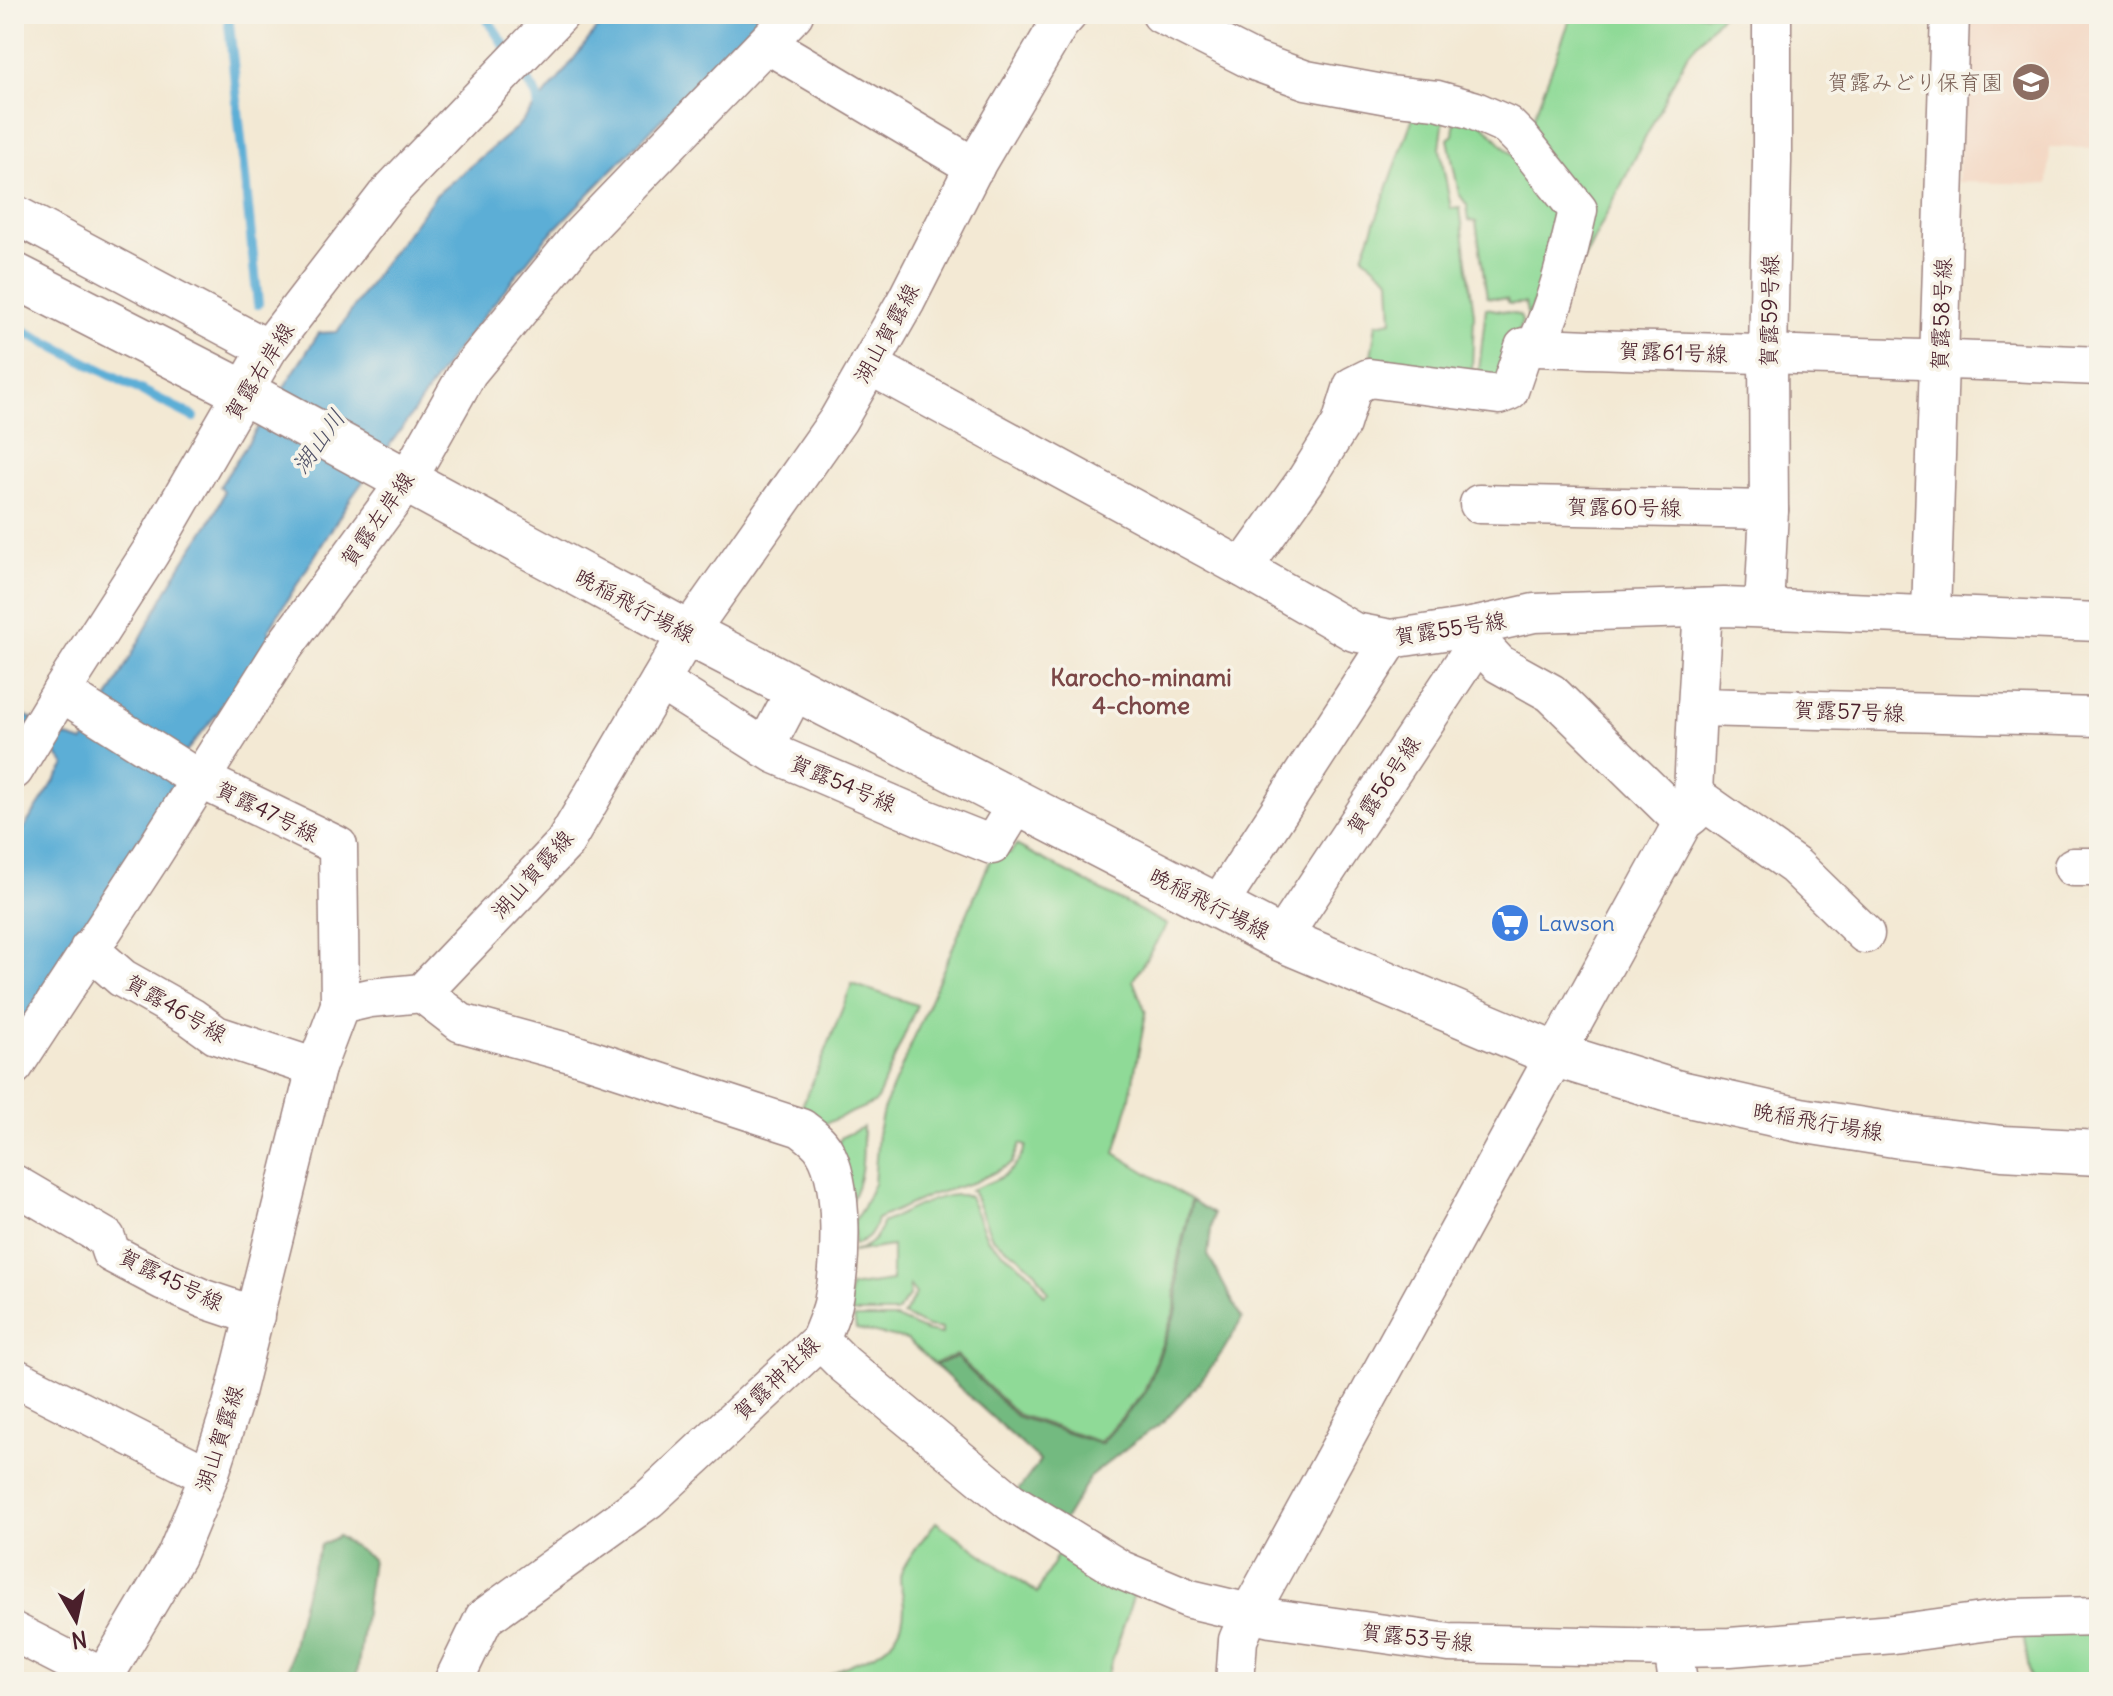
<svg xmlns="http://www.w3.org/2000/svg" width="2113" height="1696" font-family="Delius,'Klee One',sans-serif">
	<style>
		.built { fill: #f3d4bf }
		.green { fill: #8fda97; stroke: #6c7c61; stroke-width: 2 }
		.forest { fill: #73ba80; stroke: #5e6c56; stroke-width: 2 }
		.water { fill: #5baed6; stroke: #526680; stroke-width: 2 }
		.lines { fill: none; stroke-linecap: round; stroke-linejoin: round }
		.stream { stroke: #5baed6; stroke-width: 10 }
		.minor-casing { stroke: #9e8480; stroke-width: 41 }
		.tertiary-casing { stroke: #9e8480; stroke-width: 47 }
		.minor { stroke: #fff; stroke-width: 38 }
		.tertiary { stroke: #fff; stroke-width: 44 }
		.labels { text-anchor: middle; dominant-baseline: central; stroke-width: 7; stroke-linejoin: round; paint-order: stroke }
		.education-label { font-size: 22px; fill: #785e54; stroke: #f7f3e8; text-anchor: end }
		.street-label { font-size: 22px; fill: #4a1f2b; stroke: #f7f3e8 }
		.shop-label { font-size: 22px; fill: #366cbe; stroke: #f7f3e8; text-anchor: start }
		.water-label { font-size: 24px; font-style: italic; fill: #505167; stroke: #f7f3e8 }
		.neighbourhood-label { font-size: 24px; font-weight: bold; fill: #7b4747; stroke: #f7f3e8 }
	</style>
	<rect width="100%" height="100%" fill="#f7f3e8"/>
	<filter id="ink" filterUnits="userSpaceOnUse"><feTurbulence type="fractalNoise" baseFrequency=".0125" numOctaves="2"/><feDisplacementMap in="SourceGraphic" scale="16" xChannelSelector="R" yChannelSelector="G"/><feConvolveMatrix kernelMatrix="1 2 1 2 8 2 1 2 1" color-interpolation-filters="sRGB"/></filter>
	<filter id="wash" filterUnits="userSpaceOnUse"><feTurbulence type="fractalNoise" baseFrequency=".006" numOctaves="4" result="noise"/><feDisplacementMap in="SourceGraphic" scale="32" xChannelSelector="R" yChannelSelector="G"/><feGaussianBlur stdDeviation="1.8" result="paint"/><feColorMatrix in="noise" values="0 0 0 0 0 0 0 0 0 0 0 0 0 0 0 0 0 1.4 0 .05"/><feComposite in="paint" operator="in"/></filter>
	<g filter="url(#wash)">
		<rect width="100%" height="100%" fill="#f3e9d4"/>
		<path class="built" d="M1965,14h124l10,3v131l-49,-1 -2,37 -90,-2z"/>
		<g class="green">
			<path d="M1572,14h151l-36,41 -103,204 -56,-127z"/>
			<path d="M1418,103l27,4 -5,42 11,60 9,-1 14,106 -2,56h7l7,-62 26,5 8,3 2,5 -17,60 -136,-12 7,-45 16,-3 -2,-42 -27,-23z"/>
			<path d="M1456,110l20,7 91,95 -39,106 -3,-15 -16,1 -2,-5 -20,-2 -11,-75 -7,-2 -2,-15 -8,-11 -11,-55 5,-4z"/>
			<path d="M1016,845l151,80 -34,55 13,33 -18,94 -13,46 76,47 -15,67 -1,42 -31,83 -44,50 -83,-28 -61,-59 -22,9 -27,-24 -51,-11 -2,-11h42l30,13 16,3v-5l-15,-2 -24,-12 13,-21 -6,-8 -1,10 -13,17h-44l-3,-13 1,-13 42,-6v-35l-40,6c15,-5 27,-12 30,-29 25,-11 59,-33 87,-27l19,44 44,35 12,20 4,-3 -12,-20 -17,-15 -27,-19 -19,-46 -3,-2c28,-11 44,-13 56,-44l-6,-2 -8,19 -7,4 -30,15 -44,13 -54,24c-4,15 -8,21 -23,26v-24l9,-14 11,-24 4,-51 5,-22 112,-261 15,4z"/>
			<path d="M852,984l65,21 -41,97 -56,24 -22,-11 27,-62z"/>
			<path d="M863,1127c0,26 1,53 -13,75l-13,-57 5,-8z"/>
			<path d="M936,1522l101,71 25,-47 74,42 -31,94h-285c21,-19 54,-22 70,-39 12,-14 16,-27 13,-46 -1,-8 -5,-16 -2,-24 7,-18 24,-36 35,-51z"/>
			<path d="M2099,1630v52h-68l-8,-49z"/>
		</g>
		<g class="forest">
			<path d="M1192,1200l21,14 -5,41 34,64 -19,32 -23,31 -37,40 -29,20 -43,34 -28,46 -46,-30 23,-31 -105,-96 21,-8 60,59 85,28 45,-52 31,-83 1,-42z"/>
			<path d="M338,1536l34,23 -16,123h-70c9,-48 17,-92 35,-137z"/>
		</g>
		<path class="water" d="M613,14h151l-58,63 -23,20 -138,142 -94,118 -41,60 -59,81 -83,133 3,3 -42,65 -45,55 -10,29 -11,20 -149,233v-193l51,-78c-11,-16 -31,-31 -51,-35v-21l47,26 22,7 4,-5c31,-56 61,-114 93,-170 14,-23 37,-50 44,-76l-4,-5 99,-153 18,-1 42,-62 57,-75 81,-68 40,-46 44,-58z"/>
		<g class="lines">
			<g class="stream">
				<path d="M228,14l30,290"/>
				<path d="M489,14v8l21,32"/>
				<path d="M519,67l18,29 3,18"/>
				<path d="M14,326l180,91"/>
			</g>
		</g>
	</g>
	<g filter="url(#ink)">
		<g class="lines">
			<defs>
				<g id="minor">
					<path d="M1161,14l93,47 52,19 82,15 49,5 36,10 34,15 15,15 56,70c-11,48 -21,94 -43,137h-11l-15,44 -10,4 -130,-17 -16,8 -12,38 -35,56 -63,88"/>
					<path d="M767,44l208,123"/>
					<path d="M14,214l254,135"/>
					<path d="M1535,347c188,7 376,10 564,19"/>
					<path d="M869,365l374,203 111,64 37,7 86,-13 57,-13 190,-6 375,15"/>
					<path d="M1479,504l290,6"/>
					<path d="M1703,608l-6,99 402,10"/>
					<path d="M1764,608l5,-98 -1,-155 4,-194v-147"/>
					<path d="M1931,614l19,-600"/>
					<path d="M1477,626l8,23 14,15 52,29 132,129"/>
					<path d="M660,681l115,73 149,64 68,27 25,-41"/>
					<path d="M61,692l129,82 148,72 2,159"/>
					<path d="M765,748l31,-59"/>
					<path d="M14,770l47,-78 89,-139 118,-204 117,-152 175,-183"/>
					<path d="M1693,794l102,72 70,68"/>
					<path d="M2073,867h26"/>
					<path d="M1217,907l174,-268"/>
					<path d="M1281,939l188,-284 8,-29"/>
					<path d="M89,949l33,29 69,39 25,18 100,33"/>
					<path d="M422,993l39,30 113,31 227,74c8,6 18,13 23,22 21,34 17,115 9,154 -3,12 -9,25 -13,36l-171,159 -165,119 -31,64"/>
					<path d="M14,1066l137,-209 133,-210 122,-165 62,-110 111,-135 215,-223"/>
					<path d="M14,1184l92,54 5,15 53,28 40,18 51,17"/>
					<path d="M820,1340l24,24 167,138 110,68 69,29 81,19 178,25 224,5 57,-1 164,-13 118,-16 87,-2"/>
					<path d="M14,1377l195,99"/>
					<path d="M14,1632l90,46"/>
					<path d="M1673,1648l5,34"/>
					<path d="M101,1682l75,-126 33,-80 23,-71 84,-337 24,-63 30,-7 52,-5 142,-149 124,-211 150,-213 68,-119 66,-130 87,-147 9,-10"/>
					<path d="M1235,1682l3,-42 12,-28 433,-790 9,-7 5,-108"/>
				</g>
				<path id="tertiary" d="M14,275l229,117 445,241 593,306 275,116 119,37 125,28 101,16 101,12 97,5"/>
			</defs>
			<use href="#minor" class="minor-casing"/>
			<use href="#tertiary" class="tertiary-casing"/>
			<use href="#minor" class="minor"/>
			<use href="#tertiary" class="tertiary"/>
		</g>
	</g>
	<defs>
		<symbol id="school-disc" viewBox="-11 -11 22 22"><circle r="9.5" fill="#8d6e63" stroke="#f7f3e8"/><path d="M0-5L7-2L0 1L-7-2ZM-4 1L0 2.5L4 1V4Q0 6-4 4Z" fill="#fff"/></symbol>
		<symbol id="supermarket-disc" viewBox="-11 -11 22 22"><circle r="9.5" fill="#3f7fe0" stroke="#f7f3e8"/><path d="M-6-5.5h2.5l.6 2H6L4.5 2H-2.5L-4.4-4H-6ZM-1.5 3.2a1.3 1.3 0 1 0 .1 0ZM3 3.2a1.3 1.3 0 1 0 .1 0Z" fill="#fff"/></symbol>
	</defs>
	<g fill-rule="evenodd">
		<use href="#school-disc" x="2009" y="60" width="44" height="44"/>
		<use href="#supermarket-disc" x="1488" y="901" width="44" height="44"/>
	</g>
	<g class="labels">
		<g class="education-label">
			<text x="2003" y="82">賀露みどり保育園</text>
		</g>
		<g class="street-label">
			<text transform="translate(1769 311) rotate(-89)">賀露59号線</text>
			<text transform="translate(1941 314) rotate(-88)">賀露58号線</text>
			<text transform="translate(886 333) rotate(-61)">湖山賀露線</text>
			<text transform="translate(1673 352) rotate(2)">賀露61号線</text>
			<text transform="translate(259 371) rotate(-58)">賀露右岸線</text>
			<text transform="translate(1624 507) rotate(1)">賀露60号線</text>
			<text transform="translate(377 519) rotate(-55)">賀露左岸線</text>
			<text transform="translate(635 605) rotate(28)">晩稲飛行場線</text>
			<text transform="translate(1450 628) rotate(-9)">賀露55号線</text>
			<text transform="translate(1849 711) rotate(2)">賀露57号線</text>
			<text transform="translate(843 783) rotate(23)">賀露54号線</text>
			<text transform="translate(1383 785) rotate(-56)">賀露56号線</text>
			<text transform="translate(267 811) rotate(26)">賀露47号線</text>
			<text transform="translate(532 874) rotate(-48)">湖山賀露線</text>
			<text transform="translate(1210 903) rotate(27)">晩稲飛行場線</text>
			<text transform="translate(176 1008) rotate(30)">賀露46号線</text>
			<text transform="translate(1818 1121) rotate(10)">晩稲飛行場線</text>
			<text transform="translate(171 1279) rotate(26)">賀露45号線</text>
			<text transform="translate(776 1378) rotate(-44)">賀露神社線</text>
			<text transform="translate(219 1438) rotate(-72)">湖山賀露線</text>
			<text transform="translate(1417 1637) rotate(6)">賀露53号線</text>
		</g>
		<g class="shop-label">
			<text x="1538" y="923">Lawson</text>
		</g>
		<g class="water-label">
			<text transform="translate(318 441) rotate(-54)">湖山川</text>
		</g>
		<g class="neighbourhood-label">
			<text x="1141" y="677">Karocho-minami<tspan x="1141" dy="28">4-chome</tspan></text>
		</g>
	</g>
	<rect width="2113" height="1696" fill="none" stroke="#f7f3e8" stroke-width="48"/>
	<g transform="translate(76 1620) rotate(171)" stroke="#f7f3e8" stroke-width="6" paint-order="stroke">
	<path d="M0-6L14 30L0 20L-14 30Z" fill="#4a1f2b"/>
	<text y="-12" font-size="22" font-weight="bold" text-anchor="middle" fill="#4a1f2b">N</text>
	</g>
</svg>
